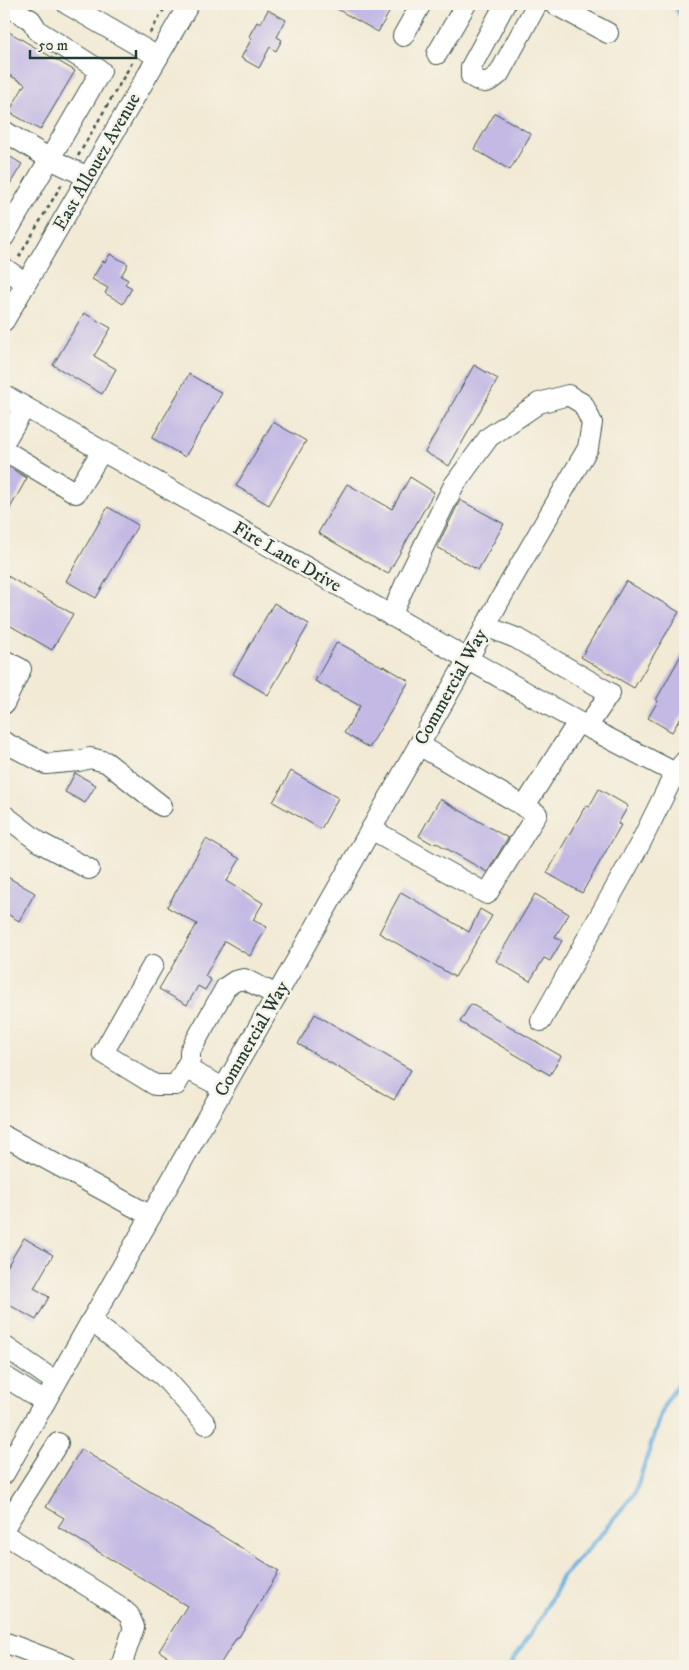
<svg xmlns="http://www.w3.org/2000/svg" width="689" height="1670" font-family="'IM FELL DW Pica',serif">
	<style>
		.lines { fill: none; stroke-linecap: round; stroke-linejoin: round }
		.stream { stroke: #68b0df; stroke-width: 4.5 }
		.building { fill: #c3b9e4 }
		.minor-casing { stroke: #3f574c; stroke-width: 22 }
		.path { stroke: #3f574c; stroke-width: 2.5; stroke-dasharray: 4 4; stroke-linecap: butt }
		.minor { stroke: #fff; stroke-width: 20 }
		.labels { text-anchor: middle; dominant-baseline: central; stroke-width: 5; stroke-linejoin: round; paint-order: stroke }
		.street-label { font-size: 19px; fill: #1f3d34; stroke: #f7f3e8 }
	</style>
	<rect width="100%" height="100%" fill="#f7f3e8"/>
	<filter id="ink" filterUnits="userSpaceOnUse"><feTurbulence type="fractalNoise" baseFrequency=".02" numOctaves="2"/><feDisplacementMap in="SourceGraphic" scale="10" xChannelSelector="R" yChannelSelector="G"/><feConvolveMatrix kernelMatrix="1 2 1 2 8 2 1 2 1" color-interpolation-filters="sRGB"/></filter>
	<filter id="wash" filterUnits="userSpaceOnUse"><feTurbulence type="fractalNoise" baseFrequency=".0096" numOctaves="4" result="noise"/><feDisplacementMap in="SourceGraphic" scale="20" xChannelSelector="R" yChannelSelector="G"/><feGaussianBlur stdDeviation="1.12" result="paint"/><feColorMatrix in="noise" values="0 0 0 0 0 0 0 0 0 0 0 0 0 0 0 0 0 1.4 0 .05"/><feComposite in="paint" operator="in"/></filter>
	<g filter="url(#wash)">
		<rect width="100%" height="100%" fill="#f2ead5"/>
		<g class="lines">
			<g class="stream">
				<path d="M674,4l11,21"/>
				<path d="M509,1666l32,-48 21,-41 38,-41 35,-43 29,-87 21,-33"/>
			</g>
		</g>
		<g id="blocks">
			<g class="building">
				<path d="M328,4h66l-16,28z"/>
				<path d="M268,10l18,10 -9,17 5,3 -6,11 -6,-4 -11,21 -18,-10 11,-20 -3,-2 8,-14 3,2z"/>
				<path d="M4,29l71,42 -35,59 -31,-18 16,-28 -21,-12z"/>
				<path d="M495,113l36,21 -21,36 -36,-21z"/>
				<path d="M4,153l18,11 -18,30z"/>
				<path d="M110,254l18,10 -7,12 7,4 -3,4 7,4 -9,16 -18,-11 3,-5 -16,-9 11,-18 2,1z"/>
				<path d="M84,313l27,15 -17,28 22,13 -14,25 -49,-29z"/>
				<path d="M474,365l24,14 -49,87 -24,-14z"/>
				<path d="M189,374l33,19 -37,64 -33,-19z"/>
				<path d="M273,422l33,19 -37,64 -33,-19z"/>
				<path d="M4,464l23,14 -23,41z"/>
				<path d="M410,477l24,15 -46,82 -70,-41 29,-49 45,25z"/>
				<path d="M460,500l44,24 -26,46 -41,-23z"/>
				<path d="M108,507l30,18 -42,73 -30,-17z"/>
				<path d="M4,574l69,40 -21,36 -48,-28z"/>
				<path d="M626,581l53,31 -45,76 -53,-31z"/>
				<path d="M274,603l35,21 -41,71 -35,-21z"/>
				<path d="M337,642l46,25 1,-1 25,15 -40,67 -25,-15 16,-27 -45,-25z"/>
				<path d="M685,648v62l-13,22 -24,-14 10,-17 -2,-1z"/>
				<path d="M291,771l47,27 -17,31 -48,-27z"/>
				<path d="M75,773l21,12 -11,18 -20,-11z"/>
				<path d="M599,789l29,17 -10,18 3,1 -39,68 -35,-20 39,-68 3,2z"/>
				<path d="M440,799l68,39 -21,34 -52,-30 -2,2 -14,-8z"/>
				<path d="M206,839l34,20 -13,22 36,22 -10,17 14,7 -17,29 -25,-15 -20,35 6,4 -6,10 -7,-4 -11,19 -28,-16 38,-65 -30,-17z"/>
				<path d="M4,875l31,18 -16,28 -15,-9z"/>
				<path d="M401,892l68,40 11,-23 12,7 -37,61 -76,-44z"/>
				<path d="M535,894l34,20 -14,23 7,4 -12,20 -6,-3 -14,23 -34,-20z"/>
				<path d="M471,1004l90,52 -11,19 -90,-53z"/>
				<path d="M315,1014l96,56 -17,30 -96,-56z"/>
				<path d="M24,1238l29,17 -19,33 15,9 -13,23 -32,-18v-30z"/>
				<path d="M81,1449l198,122 -40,66h-2l-18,29h-37l-23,-15 28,-45 -129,-79 6,-9 -18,-11z"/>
			</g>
		</g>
	</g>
	<g filter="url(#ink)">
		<use href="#blocks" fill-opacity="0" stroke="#3f574c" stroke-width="1"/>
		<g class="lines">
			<defs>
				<g id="minor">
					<path d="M67,4l91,53"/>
					<path d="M505,4l-34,63v9c13,9 16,8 28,-2l38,-70"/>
					<path d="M554,4l54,29"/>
					<path d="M403,36l18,-32"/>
					<path d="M437,54l29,-50"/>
					<path d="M4,131l46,28 38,18"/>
					<path d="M4,237l97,-166 -63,-40 -7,-11 -27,-16"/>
					<path d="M4,268l22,15"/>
					<path d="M4,321l185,-317"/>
					<path d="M4,395l583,332 98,51"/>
					<path d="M4,442l21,-35"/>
					<path d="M4,450l72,43 26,-42"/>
					<path d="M485,626l31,12 94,55 -23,34"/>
					<path d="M4,660l17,9 -17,35"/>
					<path d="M4,742l42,22 33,-3 11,-3 16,4 56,44"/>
					<path d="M524,807l54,-85"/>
					<path d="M4,815l35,27 50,27"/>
					<path d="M371,829l116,65 50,-80 -118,-69"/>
					<path d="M153,965l-50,88 52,32h21l14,-25v-9l36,-64 9,-6 9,-2 33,16"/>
					<path d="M541,1021l100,-179 34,-69 10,-12"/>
					<path d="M185,1068l39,20"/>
					<path d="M4,1136l147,80"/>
					<path d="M91,1321l72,55 43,48"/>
					<path d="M4,1346l52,36"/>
					<path d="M4,1376l41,26"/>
					<path d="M4,1474l464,-815 30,-56 90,-155 4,-25 -9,-19 -15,-9 -29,8 -50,34 -35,48 -47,95 -16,36"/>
					<path d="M4,1528l54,-85"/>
					<path d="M4,1534l112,70 13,11 5,12 -13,39"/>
					<path d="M4,1642l63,24"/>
				</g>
			</defs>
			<use href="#minor" class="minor-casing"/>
			<g class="path">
				<path d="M150,33l17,-29"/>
				<path d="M78,156l55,-95"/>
				<path d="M19,257l44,-75"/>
			</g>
			<use href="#minor" class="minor"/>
		</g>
	</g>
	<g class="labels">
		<g class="street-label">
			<text transform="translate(97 162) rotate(-60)">East Allouez Avenue</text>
			<text transform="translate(287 557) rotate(30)">Fire Lane Drive</text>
			<text transform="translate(451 687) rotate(-61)">Commercial Way</text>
			<text transform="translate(252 1039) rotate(-60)">Commercial Way</text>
		</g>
	</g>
	<rect width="689" height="1670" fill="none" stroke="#f7f3e8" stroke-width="20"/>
	<path d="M30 50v8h106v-8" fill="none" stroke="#1f3d34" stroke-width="2.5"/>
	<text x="38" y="50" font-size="15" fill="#1f3d34" stroke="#f7f3e8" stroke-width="4" paint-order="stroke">50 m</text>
</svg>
